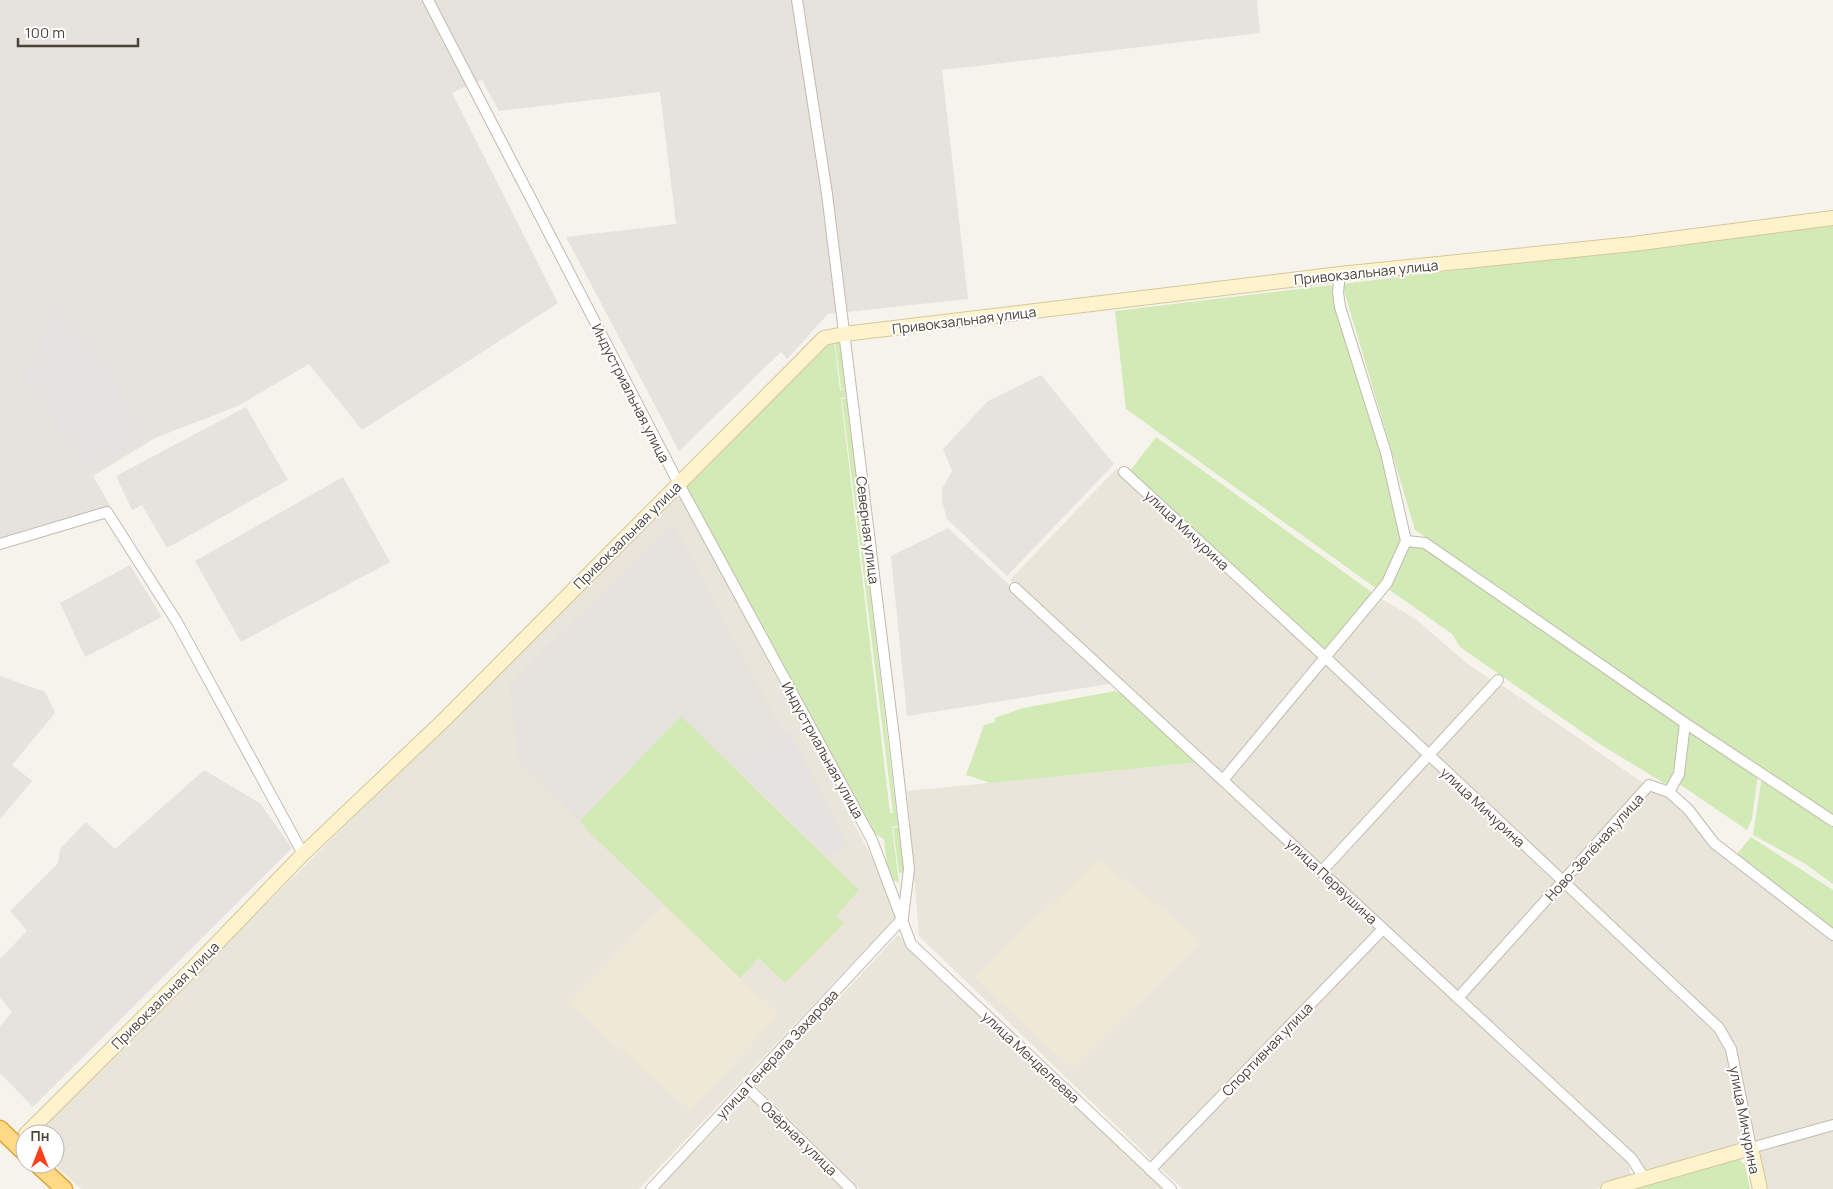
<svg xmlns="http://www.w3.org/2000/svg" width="1833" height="1189" font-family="Manrope,sans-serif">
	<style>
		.residential { fill: #eae5da }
		.industrial { fill: #e6e2dd }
		.education { fill: #efe8d6 }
		.green { fill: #d2eab5 }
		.parking { fill: #e5e3e0 }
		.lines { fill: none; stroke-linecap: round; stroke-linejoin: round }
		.minor-casing { stroke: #c2bbae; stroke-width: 12 }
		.secondary-casing { stroke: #d6c79b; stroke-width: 16 }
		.trunk-casing { stroke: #e0a43c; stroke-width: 19 }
		.minor { stroke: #fff; stroke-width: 10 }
		.secondary { stroke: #fff3cd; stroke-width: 14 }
		.trunk { stroke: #ffd985; stroke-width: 16 }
		.labels { text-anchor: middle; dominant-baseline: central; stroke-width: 4; stroke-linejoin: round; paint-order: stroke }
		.street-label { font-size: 14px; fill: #4b4439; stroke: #fff }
	</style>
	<rect width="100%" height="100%" fill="#f6f3ec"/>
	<g class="residential">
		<path d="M1117,468l202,190 -97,119 -212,-197z"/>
		<path d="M679,494l200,377 16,47 -256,271h-558l-27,-25 1,-30h-20z"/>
		<path d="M1378,597l39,23 48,42 28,19 -64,70 -99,-95z"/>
		<path d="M1323,661l102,95 -102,112 -97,-87z"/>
		<path d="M1499,683l147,102 -82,92 -131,-122z"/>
		<path d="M1428,759l131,123 -102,112 -131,-123z"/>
		<path d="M1199,762l179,166 -225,233 -234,-225 -12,-145z"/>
		<path d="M1649,789l14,4 13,10 38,43 119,93v184l-79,22 -20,-98 -167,-167z"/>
		<path d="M1563,885l154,146 11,19 19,97 -98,27 -188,-178z"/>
		<path d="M1384,934l245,230 2,15 -35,10h-413l-23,-21z"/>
		<path d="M898,935l268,254h-306l-104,-103z"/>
		<path d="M749,1094l97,95h-187z"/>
		<path d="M1833,1129v60h-70l-8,-38z"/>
	</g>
	<g class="industrial">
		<path d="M0,0h1257l3,33 -318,37 26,229 -140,15 -41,45 -6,-7 -102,99 -113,-214 110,-13 -16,-132 -161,19 -17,-31 -30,13 106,210 -196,127 -53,-66 -71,42 -83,32 -62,38 18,31 -111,31z"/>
		<path d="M1041,375l73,89 -107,112 -60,-57 -5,-18v-12l10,-18 -9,-22 45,-48z"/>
		<path d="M246,407l42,73 -121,68 -25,-43 -10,5 -16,-34z"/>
		<path d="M343,477l47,85 -149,80 -46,-81z"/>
		<path d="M673,523l110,210 -54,29 -48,-46 -101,105 -62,-60 -9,-77z"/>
		<path d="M948,528l167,155 -208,33 -16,-160z"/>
		<path d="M130,565l32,52 -77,40 -25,-54z"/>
		<path d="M0,676l45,16 10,21 -43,52 20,16 -32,38z"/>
		<path d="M204,770l56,33 32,45 -259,259 -33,-34v-47l12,-14 -12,-14v-39l27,-28 -17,-20 48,-48 2,-14 26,-27 29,27z"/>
	</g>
	<g class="education">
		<path d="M1099,860l102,80 -129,128 -98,-91z"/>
		<path d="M666,905l113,110 -89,95 -121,-107z"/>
	</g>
	<g class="green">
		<path d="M1833,224v595l-418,-289 -73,-246z"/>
		<path d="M1332,285l51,170 21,85 -20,41 -7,8 -251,-180 -11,-98z"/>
		<path d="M834,339l6,51 6,-1 1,8 -6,1 49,415h3l-51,-414 5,-1 51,428 -6,1 7,56 -8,-4 -4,-13 -3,-27 -14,-8 -185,-346 139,-142z"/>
		<path d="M841,341l5,47 -5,1 -6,-47z"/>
		<path d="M1156,437l217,156 -49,58 -194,-180z"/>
		<path d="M1410,545h12l261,179 -8,57 -8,4 -69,-42 -138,-96 -8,-13 -65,-46z"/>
		<path d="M1115,691l12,6 72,65 -209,21 -24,-8 18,-50 11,-3v-4l28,-10z"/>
		<path d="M681,716l178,174 -23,26 8,7 -59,60 -26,-25 -19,20 -152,-147 -8,-10z"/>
		<path d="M1689,728l69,46 -6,45 -5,11 -68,-46z"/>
		<path d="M1762,776l71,49v59l-29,-21 -51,-28z"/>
		<path d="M899,827l5,45 -5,1 -6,-45z"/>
		<path d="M1751,837l82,53v41l-97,-76z"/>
		<path d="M1736,1156l9,9 5,24h-123z"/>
	</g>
	<g class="parking">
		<path d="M48,296l54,60 47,81 -66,38 -8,-12 -1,-9 -36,-58 -19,-18 23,-28 -6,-15 10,-7 -4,-5 7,-8 -9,-12z"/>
		<path d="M788,730l60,113 -19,15 -100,-96z"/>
	</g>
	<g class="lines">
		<defs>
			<g id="minor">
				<path d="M428,0l251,484 193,356 39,104 260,245"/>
				<path d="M797,0l30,194 67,543 15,132 -6,48"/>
				<path d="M1124,472l200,184 395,372 12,21 20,99 82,-23"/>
				<path d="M1406,541l19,2 260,180 148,98"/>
				<path d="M0,544l107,-32 70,110 126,232"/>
				<path d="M1015,588l617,571 12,19"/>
				<path d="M1223,780l164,-197 19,-42 -20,-88 -46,-146 -2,-15 2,-18"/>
				<path d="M1669,792l10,-18 6,-51"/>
				<path d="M1322,871l176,-191"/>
				<path d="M1458,998l191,-213 20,7 19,17 26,34 119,92"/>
				<path d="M747,1087l104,102"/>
				<path d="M1150,1170l233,-241"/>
				<path d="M651,1189l252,-271"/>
			</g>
			<g id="secondary">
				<path d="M26,1134l167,-166 110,-114 142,-135 379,-381 20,-4 496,-60 293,-30 200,-26"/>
				<path d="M1608,1189l143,-41 9,41"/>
			</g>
			<g id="trunk">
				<path d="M0,1129l25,24"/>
				<path d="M37,1164l27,25"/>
			</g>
		</defs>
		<use href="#minor" class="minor-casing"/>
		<use href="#secondary" class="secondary-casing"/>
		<use href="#trunk" class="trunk-casing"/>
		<use href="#minor" class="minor"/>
		<use href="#secondary" class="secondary"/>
		<use href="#trunk" class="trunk"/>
	</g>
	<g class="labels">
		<g class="street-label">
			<text transform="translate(1366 272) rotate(-6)">Привокзальная улица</text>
			<text transform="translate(964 320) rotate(-7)">Привокзальная улица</text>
			<text transform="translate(631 393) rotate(63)">Индустриальная улица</text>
			<text transform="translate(868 530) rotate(83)">Северная улица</text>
			<text transform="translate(1187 530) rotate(43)">улица Мичурина</text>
			<text transform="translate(627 535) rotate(-45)">Привокзальная улица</text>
			<text transform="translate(823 750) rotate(61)">Индустриальная улица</text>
			<text transform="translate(1483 807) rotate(43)">улица Мичурина</text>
			<text transform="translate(1594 847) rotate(-48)">Ново-Зелёная улица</text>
			<text transform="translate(1332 881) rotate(43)">улица Первушина</text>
			<text transform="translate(165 995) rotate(-45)">Привокзальная улица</text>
			<text transform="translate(1267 1049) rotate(-46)">Спортивная улица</text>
			<text transform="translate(777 1054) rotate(-47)">улица Генерала Захарова</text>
			<text transform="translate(1031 1057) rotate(43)">улица Менделеева</text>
			<text transform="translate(1745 1120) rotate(79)">улица Мичурина</text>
			<text transform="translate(799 1138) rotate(44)">Озёрная улица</text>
		</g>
	</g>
	<g transform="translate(40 1149)"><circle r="24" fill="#ffffff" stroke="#b7b4b0"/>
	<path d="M0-4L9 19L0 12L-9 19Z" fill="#fc3f1d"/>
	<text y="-8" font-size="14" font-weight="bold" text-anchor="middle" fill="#4b4439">Пн</text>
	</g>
	<path d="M18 38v8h120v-8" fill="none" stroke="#4b4439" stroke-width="2.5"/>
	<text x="25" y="38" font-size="15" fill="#4b4439" stroke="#ffffff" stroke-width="4" paint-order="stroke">100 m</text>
</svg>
